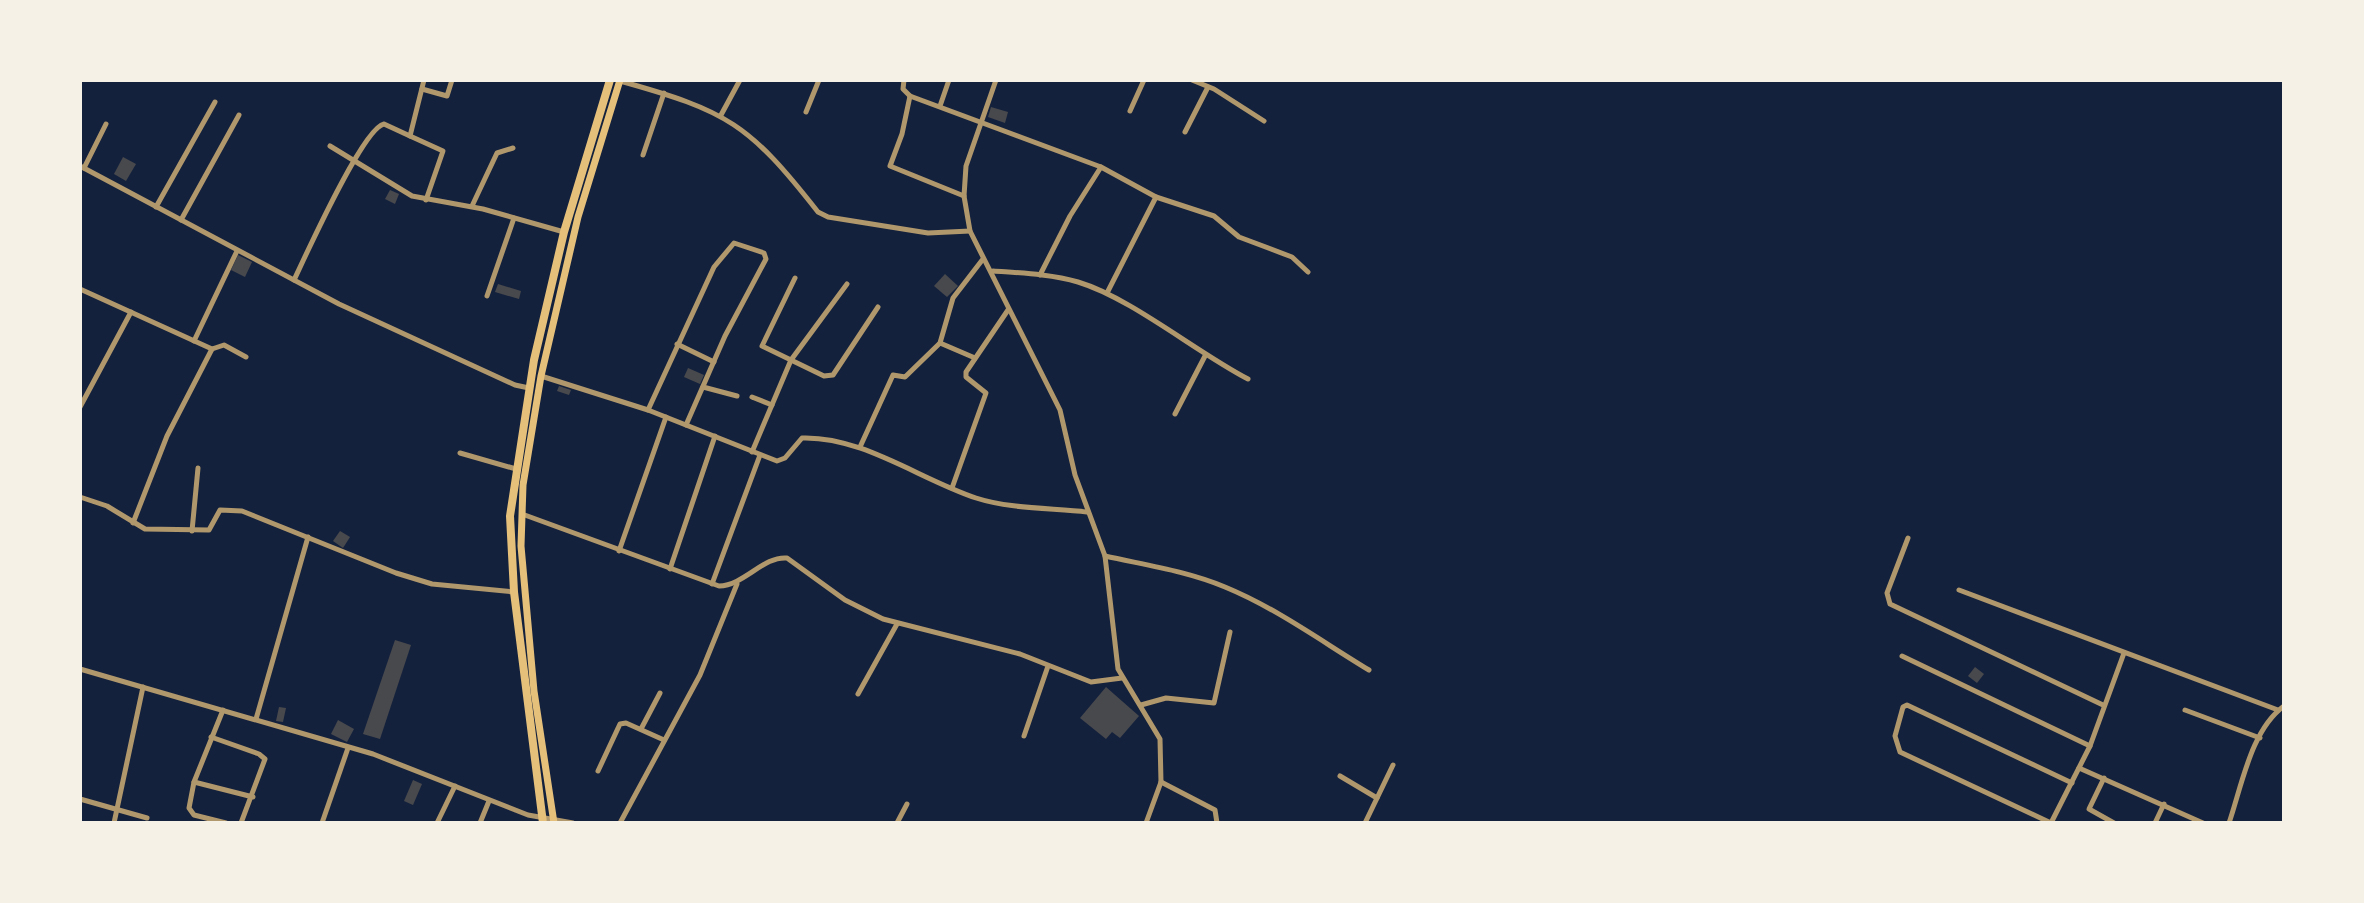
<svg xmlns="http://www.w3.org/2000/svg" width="2364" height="903" font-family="'Varela Round',sans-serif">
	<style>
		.building { fill: #48494c }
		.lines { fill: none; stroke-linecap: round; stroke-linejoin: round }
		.minor { stroke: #b1986c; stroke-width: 5 }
		.secondary { stroke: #e5c07b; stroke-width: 7 }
		.primary { stroke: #e5c07b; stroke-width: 8 }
	</style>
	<rect width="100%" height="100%" fill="#14213d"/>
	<g class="building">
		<path d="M991,107l17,5 -3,11 -17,-6z"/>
		<path d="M123,157l13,7 -10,17 -12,-7z"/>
		<path d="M390,190l9,4 -4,10 -10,-5z"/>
		<path d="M238,255l14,7 -7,15 -14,-7z"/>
		<path d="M945,274l13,12 -11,11 -13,-11z"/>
		<path d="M498,284l23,7 -2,8 -24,-7z"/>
		<path d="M688,368l16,7 -4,9 -16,-7z"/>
		<path d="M559,386l12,4 -2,5 -12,-4z"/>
		<path d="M340,531l10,6 -7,11 -10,-7z"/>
		<path d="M395,640l16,5 -31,94 -17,-5z"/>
		<path d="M1975,667l9,7 -7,9 -9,-7z"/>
		<path d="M1106,687l33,29 -19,22 -8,-6 -6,7 -26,-21z"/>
		<path d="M279,707l7,1 -3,14 -7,-1z"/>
		<path d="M338,720l16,9 -7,13 -16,-8z"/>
		<path d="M413,780l9,4 -9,21 -9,-4z"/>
	</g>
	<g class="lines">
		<g class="minor">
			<path d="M904,80l-1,9 7,7"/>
			<path d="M996,80l-30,86 -2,30 6,35 90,179 15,65 30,81 13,113 42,70 1,43 -15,41"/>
			<path d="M1192,80l22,9 50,32"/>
			<path d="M620,81c108,30 129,43 198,131l10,5 100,16 42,-2"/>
			<path d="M422,89l25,7 5,-16"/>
			<path d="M910,96l191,71 55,30 58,19 25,21 53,20 16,15"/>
			<path d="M910,96l-8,38 -12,32 74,30"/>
			<path d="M940,106l9,-26"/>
			<path d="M1130,111l14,-31"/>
			<path d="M806,112l13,-32"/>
			<path d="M721,115l19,-35"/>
			<path d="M1185,132l23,-45"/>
			<path d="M410,136l33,15 -17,49"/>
			<path d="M330,146l82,50 71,13 81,23"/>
			<path d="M643,155l21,-62"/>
			<path d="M80,166l259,138 176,81 14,3"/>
			<path d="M84,168l22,-44"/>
			<path d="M472,206l25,-53 16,-5"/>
			<path d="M156,207l59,-105"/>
			<path d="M181,220l58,-105"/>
			<path d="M993,271c27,2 58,3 85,11 53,16 118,70 170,97"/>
			<path d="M1040,275l30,-59 31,-49"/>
			<path d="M795,278l-33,68 62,30 9,-1 45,-68"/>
			<path d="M294,280c12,-25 69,-152 90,-156l26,12 14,-56"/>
			<path d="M80,289l132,60"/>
			<path d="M1107,293l49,-96"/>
			<path d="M487,296l27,-78"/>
			<path d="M194,341l43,-90"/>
			<path d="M940,343l35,15"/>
			<path d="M677,344l37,18"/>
			<path d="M541,376l107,34 129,51 8,-3 17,-20c60,-2 117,41 174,60 34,11 76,10 111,14"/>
			<path d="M703,387l34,9"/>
			<path d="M752,397l20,8"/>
			<path d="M80,407l51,-95"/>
			<path d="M648,410l66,-143 20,-24 30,10 2,6 -41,77 -39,89"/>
			<path d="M1175,414l30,-58"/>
			<path d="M860,447l33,-72 12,2 35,-34 13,-45 30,-39"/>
			<path d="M752,452l39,-92 56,-76"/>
			<path d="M460,453l56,16"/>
			<path d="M952,488l34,-95 -20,-16v-5l42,-62"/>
			<path d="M80,497l27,9 38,23 64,1 11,-20 22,1 154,62 36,11 82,8"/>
			<path d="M522,514l197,72c26,-1 44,-30 68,-28l58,42 38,19 137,35 71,28 31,-4"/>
			<path d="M133,523l34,-87 45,-87 12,-4 22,12"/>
			<path d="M192,531l6,-63"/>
			<path d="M1908,538l-21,55 3,11 213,101"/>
			<path d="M619,551l47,-134"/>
			<path d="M1105,556c40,9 82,15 120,31 51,21 96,54 144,83"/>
			<path d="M670,569l45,-133"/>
			<path d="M712,584l48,-129"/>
			<path d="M1959,590l319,120"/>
			<path d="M1902,656l188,90"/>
			<path d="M80,669l293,85 155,61 45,8"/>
			<path d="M858,694l39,-70"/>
			<path d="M1141,705l25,-7 48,5 16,-71"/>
			<path d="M223,710l-29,72 -5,26 5,7 32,8"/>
			<path d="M2185,710l75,28"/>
			<path d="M256,719l52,-182"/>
			<path d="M641,729l19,-36"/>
			<path d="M1024,736l24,-70"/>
			<path d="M211,737l48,17 6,5 -24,64"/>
			<path d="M2079,768l124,55"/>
			<path d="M598,771l22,-47 6,-1 38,17"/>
			<path d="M1340,776l37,22"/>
			<path d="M2104,778l-15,31 25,14"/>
			<path d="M194,782l59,15"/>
			<path d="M1161,782l54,28 2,13"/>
			<path d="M80,799l67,19"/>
			<path d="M114,823l29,-136"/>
			<path d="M322,823l26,-75"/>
			<path d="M437,823l18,-37"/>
			<path d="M480,823l9,-22"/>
			<path d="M620,823l80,-148 37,-91"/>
			<path d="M897,823l10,-19"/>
			<path d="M1365,823l28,-58"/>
			<path d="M2051,823l-151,-71 -5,-16 8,-29 4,-2 165,78"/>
			<path d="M2051,823l39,-77 34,-93"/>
			<path d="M2155,823l9,-19"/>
			<path d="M2229,823c13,-38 22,-93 55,-117"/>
		</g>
		<path class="secondary" d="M554,823l-20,-132 -13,-145 2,-61 18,-109 37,-159 42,-137"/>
		<path class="primary" d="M543,823l-29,-231 -4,-76 24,-156 30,-128 46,-152"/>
	</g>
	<rect width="2364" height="903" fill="none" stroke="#f6f1e7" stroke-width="164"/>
</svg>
